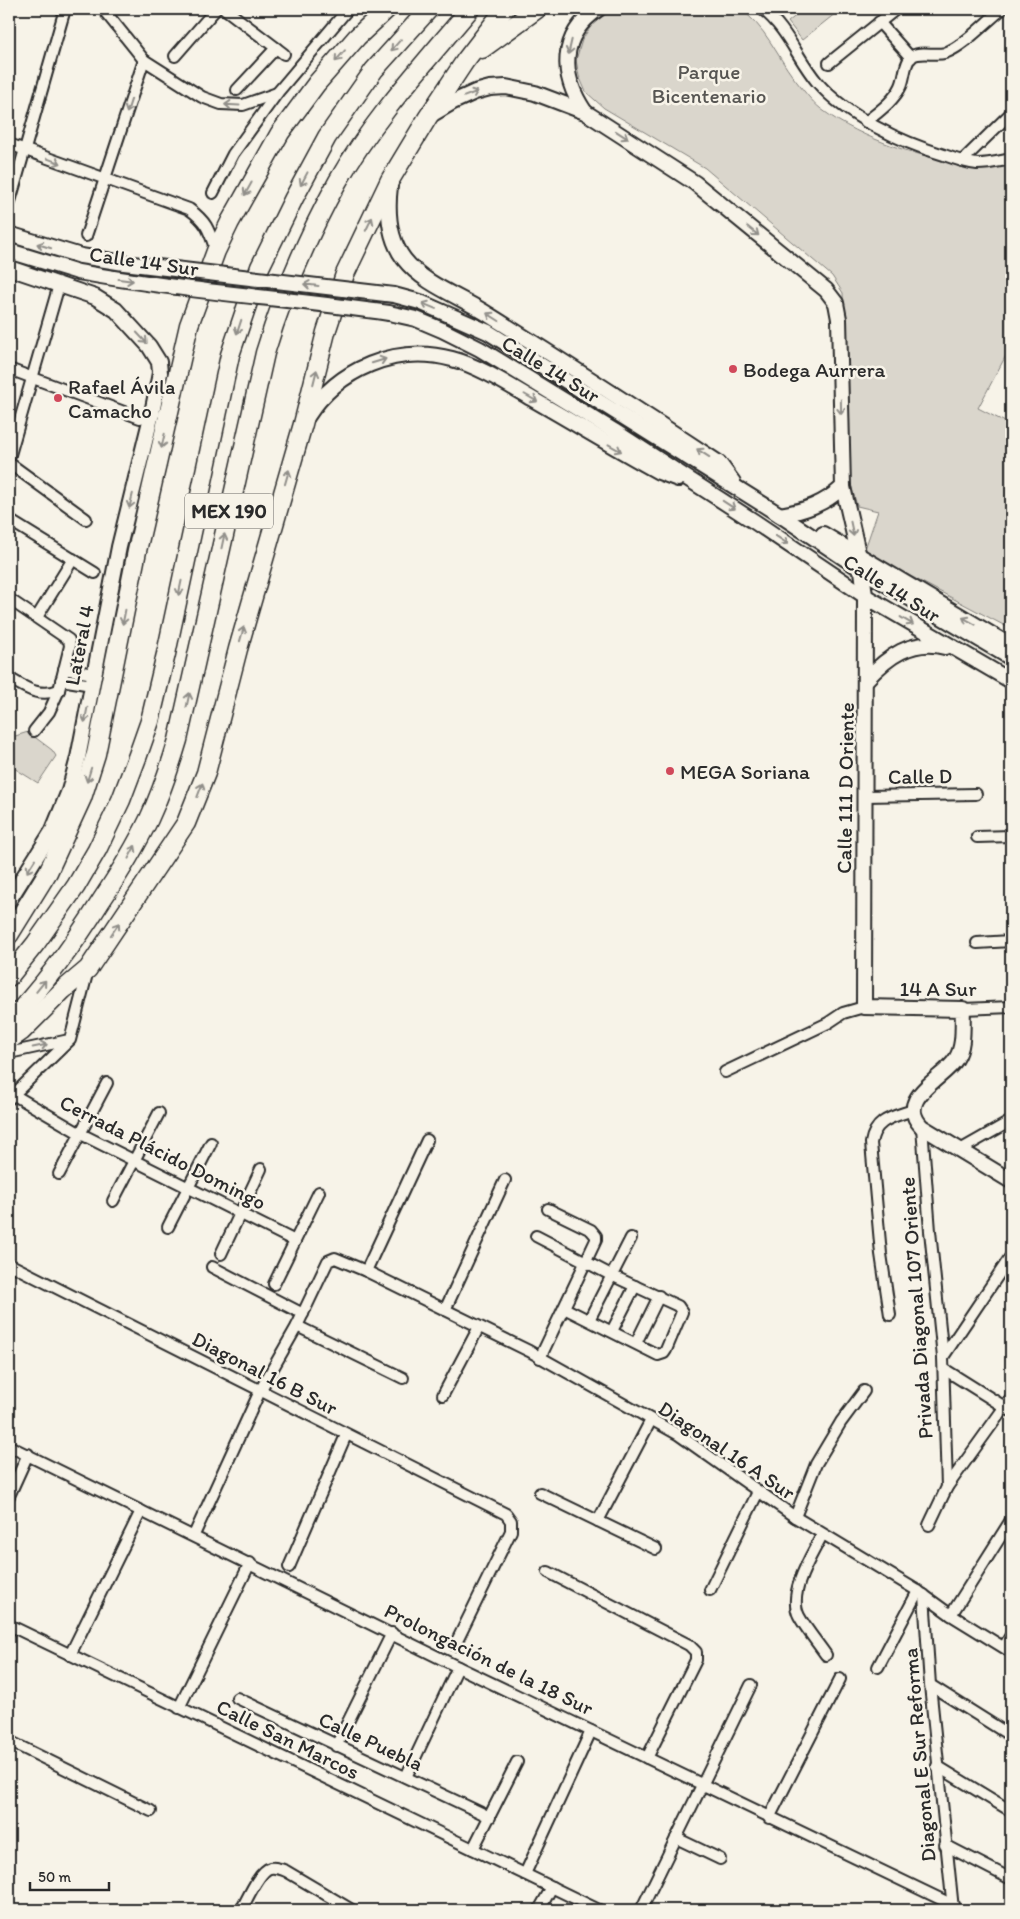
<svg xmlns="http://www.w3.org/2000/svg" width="1020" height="1919" font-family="Itim,sans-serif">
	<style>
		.green { fill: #dad6cc; stroke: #82807c }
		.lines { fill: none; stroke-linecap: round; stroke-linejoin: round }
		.street-casing { stroke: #2b2b2b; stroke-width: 14 }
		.secondary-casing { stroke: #2b2b2b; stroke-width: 18 }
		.highway-casing { stroke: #2b2b2b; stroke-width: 21 }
		.street { stroke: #f7f3e8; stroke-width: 10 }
		.secondary { stroke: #f7f3e8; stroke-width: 14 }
		.highway { stroke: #f7f3e8; stroke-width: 18 }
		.secondary-bridge-casing { stroke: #2b2b2b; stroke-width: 18; stroke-linecap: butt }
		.secondary-bridge { stroke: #f7f3e8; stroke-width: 14 }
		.oneway { stroke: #918f8a }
		.poi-dot { fill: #d1495b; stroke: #f7f3e8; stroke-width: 2 }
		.labels { text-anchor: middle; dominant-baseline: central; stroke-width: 5; stroke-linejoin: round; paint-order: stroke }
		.shield { fill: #f7f3e8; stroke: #686764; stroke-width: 1 }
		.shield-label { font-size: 20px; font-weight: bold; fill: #2b2b2b }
		.park-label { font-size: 21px; fill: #575653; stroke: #f7f3e8 }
		.street-label { font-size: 21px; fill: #2b2b2b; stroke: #f7f3e8 }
		.poi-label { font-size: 21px; fill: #2b2b2b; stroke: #f7f3e8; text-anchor: start }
	</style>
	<rect width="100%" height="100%" fill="#f7f3e8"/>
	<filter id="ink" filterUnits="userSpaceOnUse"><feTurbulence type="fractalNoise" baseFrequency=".02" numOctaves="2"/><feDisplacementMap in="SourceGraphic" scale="10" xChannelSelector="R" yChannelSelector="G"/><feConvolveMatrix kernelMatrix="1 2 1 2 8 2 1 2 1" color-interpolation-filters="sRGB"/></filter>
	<g filter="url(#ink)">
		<g class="green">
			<path d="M614,9h126c25,17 36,45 53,68 8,10 18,24 28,32 41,31 105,51 156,56 11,1 24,-3 34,-5v186l-33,62 33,17v204l-137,-72 -9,-8 13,-38 -21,-5 -8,-28 -6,-185 -11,-17 -127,-108 -101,-60 -18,-16 -7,-16 -3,-16 6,-20 11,-17z"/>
			<path d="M804,9h37l-39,31 -14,-18z"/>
			<path d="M28,732l24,18 4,6 -18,27 -29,-18v-27z"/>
		</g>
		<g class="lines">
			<defs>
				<g id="street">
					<path d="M103,9l41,51 58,37 19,7 22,1 34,-12"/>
					<path d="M225,9l59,45"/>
					<path d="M762,9c25,19 35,49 55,73 30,35 84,60 127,73 11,4 22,8 33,9 12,0 23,-3 34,-5"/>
					<path d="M879,22l32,36"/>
					<path d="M175,56l41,-47"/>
					<path d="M829,63l67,-54"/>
					<path d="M237,90l39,-42"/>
					<path d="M866,122c12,-10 28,-21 35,-36 4,-8 3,-22 10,-29 8,-7 23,-1 34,-4 19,-7 41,-31 57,-44"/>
					<path d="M9,144l180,65c18,13 20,21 27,42"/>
					<path d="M962,161l49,-48"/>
					<path d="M213,193l20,-39 45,-62 70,-83"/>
					<path d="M9,205l56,-196"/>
					<path d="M86,236l58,-176"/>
					<path d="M9,369l131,49 15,-5"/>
					<path d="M9,458l50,-173"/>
					<path d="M9,463l77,56"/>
					<path d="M9,520l86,53"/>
					<path d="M9,599l60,41 1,6 -11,44 -10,22 -15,19"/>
					<path d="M37,617l36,-58"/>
					<path d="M64,669l30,5"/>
					<path d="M9,678c17,10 30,20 50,12"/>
					<path d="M61,680l31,5"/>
					<path d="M865,796l111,-2"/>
					<path d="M977,837l34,-1"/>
					<path d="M977,943l34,-2"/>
					<path d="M963,1009l48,-2"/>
					<path d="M9,1053l60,-13"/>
					<path d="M725,1072l103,-49 15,-10 21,-6"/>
					<path d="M14,1095l67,39 214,107"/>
					<path d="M9,1099l61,-59 18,-70"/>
					<path d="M922,1127l8,104 13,126 4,130"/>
					<path d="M960,1150l51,-29"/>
					<path d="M59,1174l48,-91"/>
					<path d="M113,1201l46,-88"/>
					<path d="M168,1227l43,-84"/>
					<path d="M536,1236l75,39 67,31 4,6 -16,38 -2,3 -6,2 -94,-47"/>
					<path d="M221,1254l40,-85"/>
					<path d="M9,1264l497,250 5,7v10l-56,114"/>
					<path d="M212,1267l91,47"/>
					<path d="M366,1271l61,-131"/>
					<path d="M274,1284l45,-92"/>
					<path d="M445,1310l60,-130"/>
					<path d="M890,1315l-9,-61 -10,-111c4,-24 22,-26 42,-33"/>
					<path d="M589,1320l42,-82"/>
					<path d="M297,1326l106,52"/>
					<path d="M612,1331l23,-45"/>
					<path d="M636,1343l23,-47"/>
					<path d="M943,1357l68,-101"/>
					<path d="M540,1358l56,-118v-4l-5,-6 -43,-21"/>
					<path d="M944,1369l67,42"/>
					<path d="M443,1395l36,-68"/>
					<path d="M9,1446l449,221 495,238"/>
					<path d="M540,1493l116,56"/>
					<path d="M9,1496l19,-42"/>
					<path d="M795,1517l21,-53 25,-42 23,-31"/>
					<path d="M598,1521l53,-101"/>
					<path d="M929,1525l18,-38 64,-89"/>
					<path d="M194,1535l66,-144 37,-65 31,-65 7,-3 31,13 163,80 150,84 116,82 123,74 33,24 60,37"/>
					<path d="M822,1535c-10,20 -35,58 -23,81 7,13 18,26 27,39"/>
					<path d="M289,1567l57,-132"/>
					<path d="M548,1572l141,73 7,7v8l-49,98"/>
					<path d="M710,1590l48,-98"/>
					<path d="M924,1595l6,90 23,224"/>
					<path d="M951,1615l60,-95"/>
					<path d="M9,1625l590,285"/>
					<path d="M1004,1647l7,-12"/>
					<path d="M70,1655l71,-144"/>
					<path d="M878,1667l40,-76"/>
					<path d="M930,1685l81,51"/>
					<path d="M237,1698l253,119"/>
					<path d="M179,1708l71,-145"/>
					<path d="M9,1741l142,70"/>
					<path d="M336,1746l56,-113"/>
					<path d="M937,1766l74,45"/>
					<path d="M406,1777l52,-110"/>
					<path d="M769,1818l71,-139"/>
					<path d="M676,1838l44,21"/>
					<path d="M945,1845l66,34"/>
					<path d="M473,1849l44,-87"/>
					<path d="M525,1874l66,-143"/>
					<path d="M241,1910c6,-10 18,-39 29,-42 6,-1 11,1 16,3l66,39"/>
					<path d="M539,1910l13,-23"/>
					<path d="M641,1910l110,-225"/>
				</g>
				<g id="secondary">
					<path d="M585,112c-25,-37 -26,-76 13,-103"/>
					<path d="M431,115l22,-13 22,-10 15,-4 16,-1 29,6 50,19 110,71 131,107 10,13 3,16 4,168 19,83 3,26 -1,411 99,2c-1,16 2,36 -7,50 -12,20 -62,39 -34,68l89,54"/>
					<path d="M390,186c-3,25 -2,52 14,73 20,26 58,38 85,56 77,48 154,98 230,148l14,19"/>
					<path d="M9,234l72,22"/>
					<path d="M9,251l69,21"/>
					<path d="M9,268l86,29 21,13 33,36 10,16 1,11 -8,40 -33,134 -41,211 -9,33 -16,39 -44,70"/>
					<path d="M394,295l26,7 68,30 292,183 82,55 149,88"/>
					<path d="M389,313l27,6 26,11 38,19 134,82 141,91 110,74 146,85"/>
					<path d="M307,417c31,-48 89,-73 145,-58 27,7 58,27 82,41 42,24 83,49 125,72l19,7"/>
					<path d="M780,515c25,-4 44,-11 63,-28"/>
					<path d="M823,534l188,112"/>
					<path d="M866,680c21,-23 46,-42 79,-33"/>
				</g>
				<g id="highway">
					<path d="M482,49l55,-40"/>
					<path d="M9,935l39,-63 34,-74 14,-44 41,-203 52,-226 27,-74 14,-29 50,-89 37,-50 40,-46 30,-28"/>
					<path d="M9,977l27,-34 40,-57 21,-36 24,-50 17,-45 12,-34 16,-67 64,-299 30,-88 34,-69 33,-61 47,-67 55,-61"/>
					<path d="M9,1022c35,-36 65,-78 92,-121 18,-27 34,-53 48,-82 12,-26 21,-52 29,-79l87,-387c18,-59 43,-118 73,-172 36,-63 86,-117 132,-172"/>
					<path d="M9,1040l13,-9 41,-41 25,-21 98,-146 20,-50 32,-124 65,-225 23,-92 19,-58 45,-94 38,-63 37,-56 40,-52"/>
				</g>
			</defs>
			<use href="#street" class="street-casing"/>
			<use href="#secondary" class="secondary-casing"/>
			<use href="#highway" class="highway-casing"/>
			<use href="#street" class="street"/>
			<use href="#secondary" class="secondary"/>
			<use href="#highway" class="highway"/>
			<defs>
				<g id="secondary-bridge">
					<path d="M81,256l43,7 270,32"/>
					<path d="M78,272c103,19 207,26 311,41"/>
				</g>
			</defs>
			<use href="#secondary-bridge" class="secondary-bridge-casing"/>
			<use href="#secondary-bridge" class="secondary-bridge"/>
		</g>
		<defs><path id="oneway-shaft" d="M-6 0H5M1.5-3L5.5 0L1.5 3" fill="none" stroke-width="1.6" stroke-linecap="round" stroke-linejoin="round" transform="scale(1.25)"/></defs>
		<g class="oneway">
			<use href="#oneway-shaft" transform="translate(396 45) rotate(131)"/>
			<use href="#oneway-shaft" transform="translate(570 47) rotate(103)"/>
			<use href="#oneway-shaft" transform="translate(340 56) rotate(131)"/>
			<use href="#oneway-shaft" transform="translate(471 94) rotate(-21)"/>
			<use href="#oneway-shaft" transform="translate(232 105) rotate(-177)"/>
			<use href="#oneway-shaft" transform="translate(129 106) rotate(108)"/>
			<use href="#oneway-shaft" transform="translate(622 135) rotate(33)"/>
			<use href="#oneway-shaft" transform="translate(54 161) rotate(20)"/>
			<use href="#oneway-shaft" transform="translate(304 179) rotate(118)"/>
			<use href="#oneway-shaft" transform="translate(248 189) rotate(119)"/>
			<use href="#oneway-shaft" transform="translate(369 224) rotate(-64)"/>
			<use href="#oneway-shaft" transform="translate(753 231) rotate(39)"/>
			<use href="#oneway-shaft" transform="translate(44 246) rotate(-163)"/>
			<use href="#oneway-shaft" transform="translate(126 280) rotate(7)"/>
			<use href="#oneway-shaft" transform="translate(311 285) rotate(-173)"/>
			<use href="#oneway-shaft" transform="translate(429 306) rotate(-157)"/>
			<use href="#oneway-shaft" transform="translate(493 317) rotate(-148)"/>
			<use href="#oneway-shaft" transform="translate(239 327) rotate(108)"/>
			<use href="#oneway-shaft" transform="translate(142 338) rotate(47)"/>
			<use href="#oneway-shaft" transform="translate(379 361) rotate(-17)"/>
			<use href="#oneway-shaft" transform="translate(315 377) rotate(-76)"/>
			<use href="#oneway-shaft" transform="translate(531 398) rotate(30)"/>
			<use href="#oneway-shaft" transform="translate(841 407) rotate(89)"/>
			<use href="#oneway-shaft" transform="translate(163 441) rotate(103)"/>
			<use href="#oneway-shaft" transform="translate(615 448) rotate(29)"/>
			<use href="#oneway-shaft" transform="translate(703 453) rotate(-147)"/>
			<use href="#oneway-shaft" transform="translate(287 477) rotate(-74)"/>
			<use href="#oneway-shaft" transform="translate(131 501) rotate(104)"/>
			<use href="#oneway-shaft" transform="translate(729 505) rotate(33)"/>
			<use href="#oneway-shaft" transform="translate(852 529) rotate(78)"/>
			<use href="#oneway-shaft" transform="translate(782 540) rotate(34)"/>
			<use href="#oneway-shaft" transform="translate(223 541) rotate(-78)"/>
			<use href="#oneway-shaft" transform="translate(180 588) rotate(102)"/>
			<use href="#oneway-shaft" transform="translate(124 617) rotate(101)"/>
			<use href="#oneway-shaft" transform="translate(907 621) rotate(31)"/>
			<use href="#oneway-shaft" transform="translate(969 621) rotate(-151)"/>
			<use href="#oneway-shaft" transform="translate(242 634) rotate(-74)"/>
			<use href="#oneway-shaft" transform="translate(188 700) rotate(-78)"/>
			<use href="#oneway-shaft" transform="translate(86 715) rotate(101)"/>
			<use href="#oneway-shaft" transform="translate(89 775) rotate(107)"/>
			<use href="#oneway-shaft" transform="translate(200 790) rotate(-69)"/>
			<use href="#oneway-shaft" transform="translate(132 852) rotate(-62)"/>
			<use href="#oneway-shaft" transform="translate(31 866) rotate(122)"/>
			<use href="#oneway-shaft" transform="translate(115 929) rotate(-56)"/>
			<use href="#oneway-shaft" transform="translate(41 986) rotate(-51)"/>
			<use href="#oneway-shaft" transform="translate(40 1046) rotate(-12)"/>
		</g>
	</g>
	<g class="poi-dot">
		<circle cx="733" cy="369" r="5"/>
		<circle cx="58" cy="398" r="5"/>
		<circle cx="670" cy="771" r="5"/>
	</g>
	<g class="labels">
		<rect class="shield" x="185" y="493.5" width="88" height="35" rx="4"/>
		<g class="shield-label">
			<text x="229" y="511">MEX 190</text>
		</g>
		<g class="park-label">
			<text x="709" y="71">Parque<tspan x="709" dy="24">Bicentenario</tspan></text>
		</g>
		<g class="street-label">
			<text transform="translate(144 261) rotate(8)">Calle 14 Sur</text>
			<text transform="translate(551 369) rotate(31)">Calle 14 Sur</text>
			<text transform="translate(892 588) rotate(32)">Calle 14 Sur</text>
			<text transform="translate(79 645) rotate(-79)">Lateral 4</text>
			<text transform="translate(920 776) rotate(-1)">Calle D</text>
			<text transform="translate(845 788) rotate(-89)">Calle 111 D Oriente</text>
			<text x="938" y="988">14 A Sur</text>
			<text transform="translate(163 1152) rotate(27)">Cerrada Plácido Domingo</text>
			<text transform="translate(916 1308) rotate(-94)">Privada Diagonal 107 Oriente</text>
			<text transform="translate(265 1373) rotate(27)">Diagonal 16 B Sur</text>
			<text transform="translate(727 1450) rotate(34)">Diagonal 16 A Sur</text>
			<text transform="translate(489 1659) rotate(26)">Prolongación de la 18 Sur</text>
			<text transform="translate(288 1739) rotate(26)">Calle San Marcos</text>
			<text transform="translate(371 1741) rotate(25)">Calle Puebla</text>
			<text transform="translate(919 1755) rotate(-95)">Diagonal E Sur Reforma</text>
		</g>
		<g class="poi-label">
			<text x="743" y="369">Bodega Aurrera</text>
			<text x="68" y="386">Rafael Ávila<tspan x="68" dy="24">Camacho</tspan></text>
			<text x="680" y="771">MEGA Soriana</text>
		</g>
	</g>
	<rect width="1020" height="1919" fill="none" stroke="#f7f3e8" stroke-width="30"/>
	<rect x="15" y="15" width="990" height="1889" fill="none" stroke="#2b2b2b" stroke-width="2" filter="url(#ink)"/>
	<path d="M30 1882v8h79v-8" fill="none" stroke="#2b2b2b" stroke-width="2.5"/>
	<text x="38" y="1882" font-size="15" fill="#2b2b2b" stroke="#f7f3e8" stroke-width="4" paint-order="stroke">50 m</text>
</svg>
